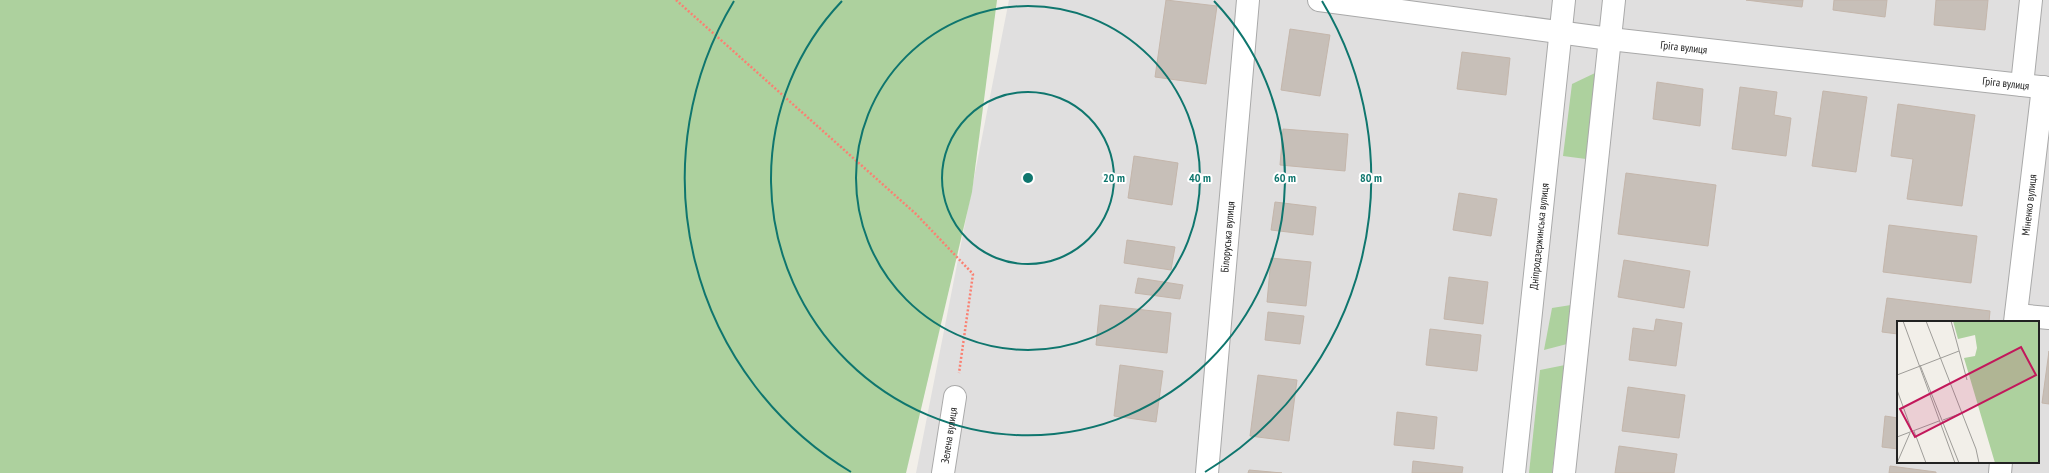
<svg xmlns="http://www.w3.org/2000/svg" width="2049" height="473" font-family="'PT Sans Narrow',sans-serif">
	<style>
		.residential { fill: #e0dfdf; fill-rule: evenodd }
		.forest { fill: #add19e }
		.building { fill: #c7bfb8; stroke: #c4b6ab }
		.lines { fill: none; stroke-linecap: round; stroke-linejoin: round }
		.street-casing { stroke: #a9a9a9; stroke-width: 24 }
		.path { stroke: #fa8072; stroke-width: 2.5; stroke-dasharray: 2 2; stroke-linecap: butt }
		.street { stroke: #fff; stroke-width: 22 }
		.ring { fill: none; stroke: #0f766e; stroke-width: 2 }
		.labels { text-anchor: middle; dominant-baseline: central; stroke-width: 4; stroke-linejoin: round; paint-order: stroke }
		.street-label { font-size: 11px; fill: #222; stroke: #fff }
		.inset-road { fill: none; stroke: #9f9d99; stroke-width: 1 }
		.view { fill: #c2185b; fill-opacity: 0.15; stroke: #c2185b; stroke-width: 2 }
		.inset-edge { fill: none; stroke: #222; stroke-width: 2 }
		.centre { fill: #0f766e; stroke: #fff; stroke-width: 2 }
		.ring-label { font-size: 12px; text-anchor: middle; font-weight: bold; fill: #0f766e; stroke: #fff; stroke-width: 4; stroke-linejoin: round; paint-order: stroke }
	</style>
	<rect width="100%" height="100%" fill="#f2efe9"/>
	<path class="residential" d="M1009,0h1040v473h-1133zM1898,322h140v140h-140z"/>
	<g class="forest">
		<path d="M0,0h997l-25,192 -66,281h-906z"/>
		<path d="M1595,73l-9,86 -23,-3 9,-72z"/>
		<path d="M1571,305l-4,39 -23,6 8,-42z"/>
		<path d="M1565,365l-13,108h-23l11,-103z"/>
	</g>
	<g class="building">
		<path d="M1166,0l51,6 -11,78 -51,-7z"/>
		<path d="M1746,0h57l-1,7z"/>
		<path d="M1834,0h53l-2,17 -52,-7z"/>
		<path d="M1936,0h52l-3,30 -51,-5z"/>
		<path d="M1290,29l40,6 -10,61 -39,-6z"/>
		<path d="M1462,52l48,6 -4,37 -49,-6z"/>
		<path d="M1657,82l46,7 -3,37 -47,-7z"/>
		<path d="M1740,87l37,5 -3,23 17,3 -5,38 -54,-7z"/>
		<path d="M1823,91l44,6 -11,75 -44,-6z"/>
		<path d="M1898,104l77,11 -13,91 -55,-7 6,-40 -22,-3z"/>
		<path d="M1283,129l65,5 -3,37 -65,-6z"/>
		<path d="M1134,156l44,7 -6,42 -44,-7z"/>
		<path d="M1626,173l90,12 -8,61 -90,-12z"/>
		<path d="M1459,193l38,6 -6,37 -38,-6z"/>
		<path d="M1275,202l41,5 -3,28 -42,-5z"/>
		<path d="M1889,225l88,11 -6,47 -88,-11z"/>
		<path d="M1127,240l48,7 -4,23 -47,-7z"/>
		<path d="M1271,258l40,4 -5,44 -39,-4z"/>
		<path d="M1624,260l66,11 -6,37 -66,-11z"/>
		<path d="M1449,277l39,5 -5,42 -39,-5z"/>
		<path d="M1138,278l45,7 -3,14 -45,-6z"/>
		<path d="M1887,298l103,13 -1,11h-91v12l-16,-2z"/>
		<path d="M1100,305l71,8 -4,40 -71,-8z"/>
		<path d="M1268,312l36,4 -4,28 -35,-4z"/>
		<path d="M1656,319l26,4 -6,43 -47,-6 4,-32 21,3z"/>
		<path d="M1430,329l51,6 -4,36 -51,-6z"/>
		<path d="M2049,351v53l-7,-1z"/>
		<path d="M1120,365l43,6 -7,51 -42,-6z"/>
		<path d="M1258,375l39,5 -8,61 -39,-5z"/>
		<path d="M1628,387l57,8 -6,43 -57,-7z"/>
		<path d="M1397,412l40,5 -3,32 -40,-4z"/>
		<path d="M1885,416l13,2v31l-16,-2z"/>
		<path d="M1619,446l58,8 -3,19h-59z"/>
		<path d="M1413,461l50,6 -1,6h-50z"/>
		<path d="M1890,466l46,6v1h-47z"/>
		<path d="M1249,470l33,3h-34z"/>
	</g>
	<g class="lines">
		<defs>
			<g id="street">
				<path id="s1" d="M1319,0l291,39 439,49"/>
				<path d="M2022,85l9,-85"/>
				<path d="M2016,315l33,3"/>
				<path id="s2" d="M2015,322l28,-235"/>
				<path id="s3" d="M943,473l12,-76"/>
				<path id="s4" d="M1207,473l41,-473"/>
				<path id="s5" d="M1514,473l50,-473"/>
				<path d="M1564,473l50,-473"/>
				<path d="M2000,473l1,-11"/>
			</g>
		</defs>
		<use href="#street" class="street-casing"/>
		<path class="path" d="M676,0l240,214 57,60 -14,99"/>
		<use href="#street" class="street"/>
	</g>
	<g class="ring">
		<circle cx="1028" cy="178" r="86"/>
		<circle cx="1028" cy="178" r="172"/>
		<path d="M1214 1A257 257 0 1 1 842 1"/>
		<path d="M851 472A343 343 0 0 1 734 1M1322 1A343 343 0 0 1 1205 472"/>
	</g>
	<g class="labels">
		<g class="street-label">
			<text stroke="none"><textPath href="#s1" startOffset="368">Гріга вулиця</textPath></text>
			<text stroke="none"><textPath href="#s1" startOffset="692">Гріга вулиця</textPath></text>
			<text stroke="none"><textPath href="#s2" startOffset="118">Міненко вулиця</textPath></text>
			<text stroke="none"><textPath href="#s5" startOffset="238">Дніпродзержинська вулиця</textPath></text>
			<text stroke="none"><textPath href="#s4" startOffset="237">Білоруська вулиця</textPath></text>
			<text stroke="none"><textPath href="#s3" startOffset="38">Зелена вулиця</textPath></text>
		</g>
	</g>
	<g transform="translate(1897 321)">
		<rect width="142" height="142" fill="#f2efe9"/>
		<path d="M56,0h86v142h-44l-31,-105 11,-2 2,-8 -2,-13 -17,4z" fill="#add19e"/>
		<path class="inset-road" d="M6,0l52,142M29,0l50,128 3,14M54,0l16,59M23,44l39,98M0,54l62,-24M0,69l15,41M46,99l19,-7M17,110l12,32M0,116l42,-16M0,142l13,-30"/>
		<path class="view" d="M124,26l15,28 -121,62 -15,-28z"/>
		<rect width="142" height="142" class="inset-edge"/>
	</g>
	<circle cx="1028" cy="178" r="6" class="centre"/>
	<g class="ring-label">
		<text x="1114" y="182">20 m</text>
		<text x="1200" y="182">40 m</text>
		<text x="1285" y="182">60 m</text>
		<text x="1371" y="182">80 m</text>
	</g>
</svg>
